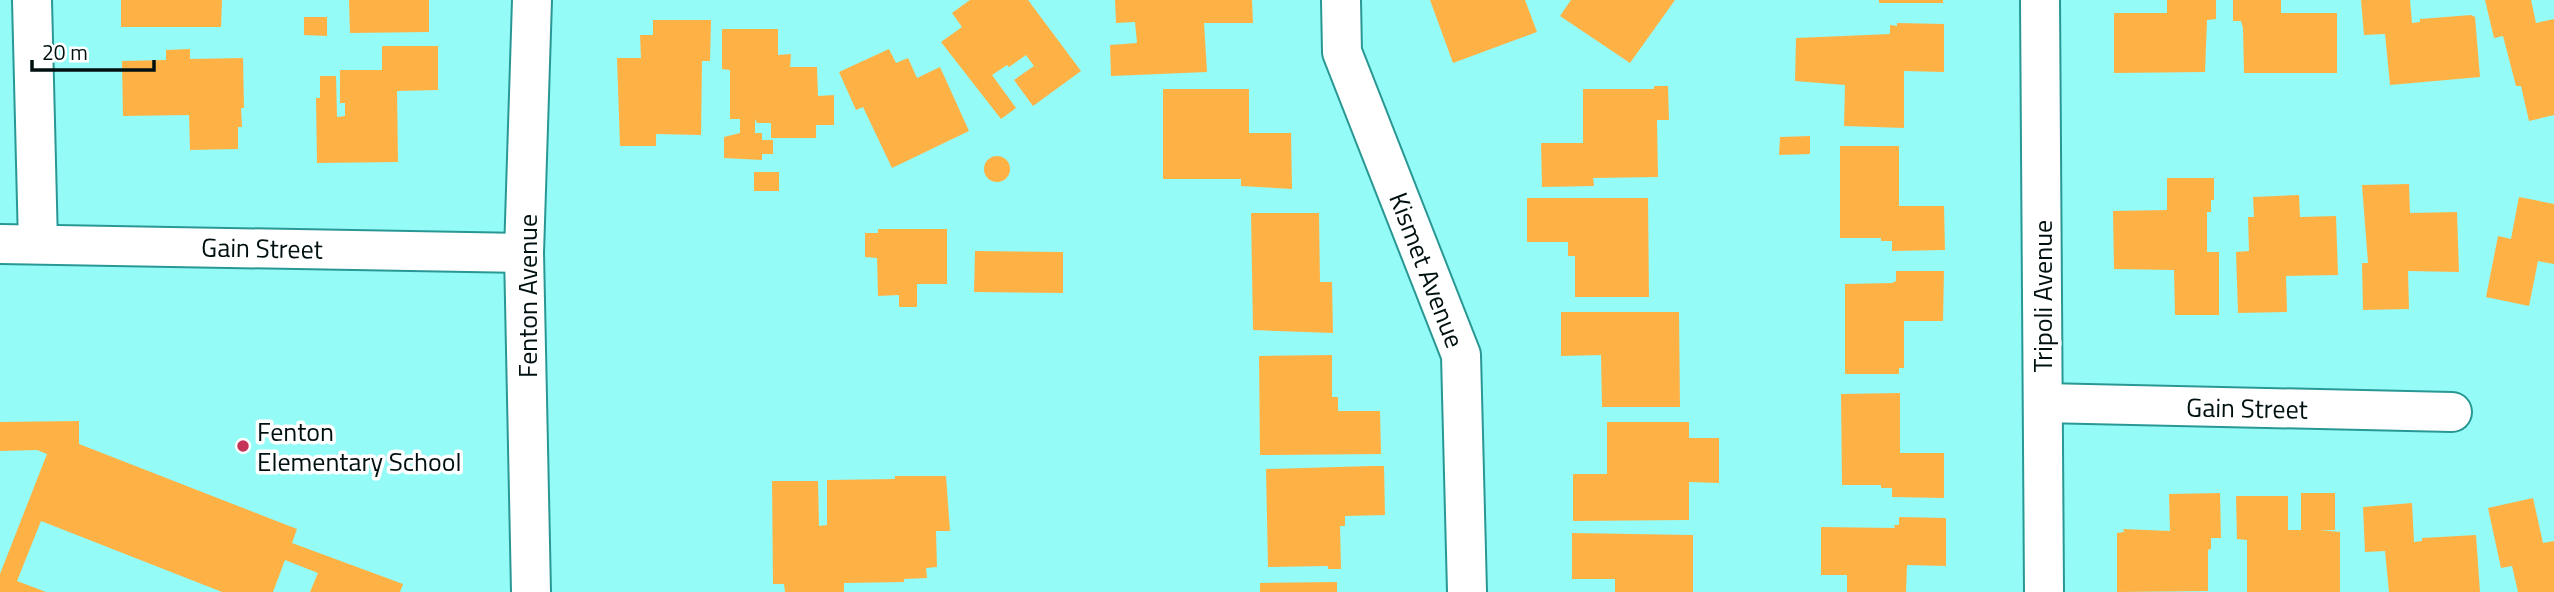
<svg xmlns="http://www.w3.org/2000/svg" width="2554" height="592" font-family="'Titillium Web',sans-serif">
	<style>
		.building { fill: #feb246 }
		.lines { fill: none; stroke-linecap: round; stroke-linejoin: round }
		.minor-casing { stroke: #299895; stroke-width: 42 }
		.minor { stroke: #fff; stroke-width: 38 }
		.poi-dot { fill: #c43456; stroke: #fff; stroke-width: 2.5 }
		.labels { text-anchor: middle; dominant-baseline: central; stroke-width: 7; stroke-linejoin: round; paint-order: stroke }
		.street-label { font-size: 26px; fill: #001010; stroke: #fff }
		.poi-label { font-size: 26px; fill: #001010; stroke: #fff; text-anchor: start }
	</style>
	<rect width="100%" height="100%" fill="#95fbf7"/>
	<g class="building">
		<path d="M121,0h101l-1,27h-100z"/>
		<path d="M349,0h80v32l-79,1z"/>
		<path d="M970,0h58l53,71 -48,35 -19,-26 20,-14 -8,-11 -17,12 -2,-2 -15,10 24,33 -15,11 -60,-77 21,-15 -10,-14z"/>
		<path d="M1115,0h137l1,23h-49l3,49 -96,4 -1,-31 27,-2 -2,-21 -19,1z"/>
		<path d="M1430,0h95l12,32 -84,31z"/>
		<path d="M1571,0h104l-45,63 -70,-47z"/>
		<rect x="1879" y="0" width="64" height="3"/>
		<path d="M2167,0h49v19l-9,1 -2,52 -91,1v-60h53z"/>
		<path d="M2233,0h48v13h56v60h-93l-1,-45 -2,-7h-8z"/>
		<path d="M2361,0h49l2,23 8,-1v-3l51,-4 4,2 5,60 -90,8 -5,-51 -21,1z"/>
		<path d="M2485,0h46l5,23 18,-4v96l-25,6 -8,-35h-5l-13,-50 -9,2z"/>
		<path d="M304,17h23v19l-23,-1z"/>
		<path d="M653,20h58l-1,41h-8l-1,74 -45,-1v12h-36l-3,-88h24l-1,-23h13z"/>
		<path d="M1897,23l47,1v48l-40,-1v57l-60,-2 1,-41 -50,-4 1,-43 94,-4v-9l7,1z"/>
		<path d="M722,29h56v26l13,-1 -1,13h27l1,29 16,-1v30h-18v13h-45v-15h-14l-2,-4v14h7v7h11v14h-11v6l-38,-2v-21l16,-4v-14h-10v-49l-8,-1z"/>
		<path d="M382,46h56v44l-41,1 1,71 -81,1 -1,-65h4v-22h16l1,41 8,-1v-13h-5v-33h42z"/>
		<path d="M190,49v10l53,-1 1,50h-3l1,19h-4v22l-48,1 -1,-35 -66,1 -1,-55 44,-1v-10z"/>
		<path d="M889,49l7,14 12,-5 9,20 23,-11 29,64 -77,37 -29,-61 -7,3 -17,-38z"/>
		<path d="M1654,86h14l1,34h-12l1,57 -65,1 1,8 -52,1 -1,-44h42v-54h71z"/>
		<path d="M1163,89h86v44h42l1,56 -51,-3v-7h-78z"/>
		<path d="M1810,136v18l-31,1 1,-18z"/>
		<path d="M1840,146h59v60h45l1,44 -53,1v-10h-11v-3h-41z"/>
		<circle cx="997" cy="169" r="13"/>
		<rect x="754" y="172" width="25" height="19"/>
		<path d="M2167,178h47v22h-3v12h-4v40h12v63h-44l-1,-45 -60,-1 -1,-58 54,-1z"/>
		<path d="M2409,184l1,29 47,-1 2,60 -51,-1 1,38 -46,1 -1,-47h6l-6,-78z"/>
		<path d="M2299,195l1,22 36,-1 2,59 -52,1 1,36 -49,1 -2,-61 13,-1 -1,-34h6l-1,-20z"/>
		<path d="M2519,197l35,7v60l-16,-3 -9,45 -43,-9 12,-61 13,3z"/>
		<path d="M1527,198h121l1,99h-74v-41h-7v-14h-41z"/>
		<path d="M1251,213h68l1,69h12l1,51 -80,-3z"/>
		<path d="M878,229h69v55h-30v23h-18v-12l-21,1 -1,-38 -12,-1v-24h13z"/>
		<path d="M975,251l88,1v41l-89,-1z"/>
		<path d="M1896,271h48l-1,50h-39v47h-5v6h-54v-90l47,-1 4,-2z"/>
		<path d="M1561,312h118l1,95h-78l-1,-52 -40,1z"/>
		<path d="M1332,355v42h6v14h42l1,43 -121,1 -1,-99z"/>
		<path d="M1900,393v60h44v45l-52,-1v-9h-11v-3h-39l-1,-91z"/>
		<path d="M79,421v23l218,85 -5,14 111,41 -3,8h-90l8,-19 -33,-13 -12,32h-51l-181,-71 -24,60 29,11h-46v-18l47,-120 -10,-4 -37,1v-29z"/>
		<path d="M1607,422h82v16h30v45l-30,-1v38l-116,1v-47h34z"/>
		<path d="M1371,466h13l1,49 -40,1v10h-5l1,43h-13v-3l-60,1 -2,-98z"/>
		<path d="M895,476h51l4,55h-14l1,36 -11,1 1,10 -23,1v3l-60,1v9h-59l-1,-8h-11l-1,-103h46l1,45 8,-1v-45l68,-1z"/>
		<path d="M2220,493l1,45h-10v11l-3,1v41l-91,1v-59l7,-1 -1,-3 47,2 -1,-37z"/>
		<path d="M2301,493h34v37h-15l20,2v60h-93v-52l-10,-1 -1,-43h52v34h13z"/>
		<path d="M2533,498l10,45 11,-2v51h-36l-6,-26 -11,2 -13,-60z"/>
		<path d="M2412,503l2,39 8,-1v-3l54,-3 4,57h-91l-4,-41 -20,1 -2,-45z"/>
		<path d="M1899,517l47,1v48l-39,-1 -1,27h-59v-17h-26v-48l74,1 -1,-3h5z"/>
		<path d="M1572,533l121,2v57h-78v-13h-43z"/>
		<path d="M1337,582v10h-77v-9z"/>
	</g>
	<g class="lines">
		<defs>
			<g id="minor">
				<path d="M32,0l6,244"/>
				<path d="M1341,0l1,52 119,303 6,237"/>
				<path d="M2040,0l4,592"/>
				<path d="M0,244l524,9"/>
				<path d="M2043,403l409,9"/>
				<path d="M531,592l-7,-339 8,-253"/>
			</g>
		</defs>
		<use href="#minor" class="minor-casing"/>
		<use href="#minor" class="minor"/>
	</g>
	<circle class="poi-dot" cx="243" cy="446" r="7"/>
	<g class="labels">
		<g class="street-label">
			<text transform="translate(262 248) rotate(1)">Gain Street</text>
			<text transform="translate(1427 270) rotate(69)">Kismet Avenue</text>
			<text transform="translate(527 296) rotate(-90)">Fenton Avenue</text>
			<text transform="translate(2042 296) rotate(-90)">Tripoli Avenue</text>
			<text transform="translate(2247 408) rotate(1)">Gain Street</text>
		</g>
		<g class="poi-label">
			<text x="257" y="431">Fenton<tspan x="257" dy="30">Elementary School</tspan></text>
		</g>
	</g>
	<path d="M32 60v10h122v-10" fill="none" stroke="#001010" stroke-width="3.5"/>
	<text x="42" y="60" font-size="21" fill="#001010" stroke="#ffffff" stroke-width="5" paint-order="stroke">20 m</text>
</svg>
